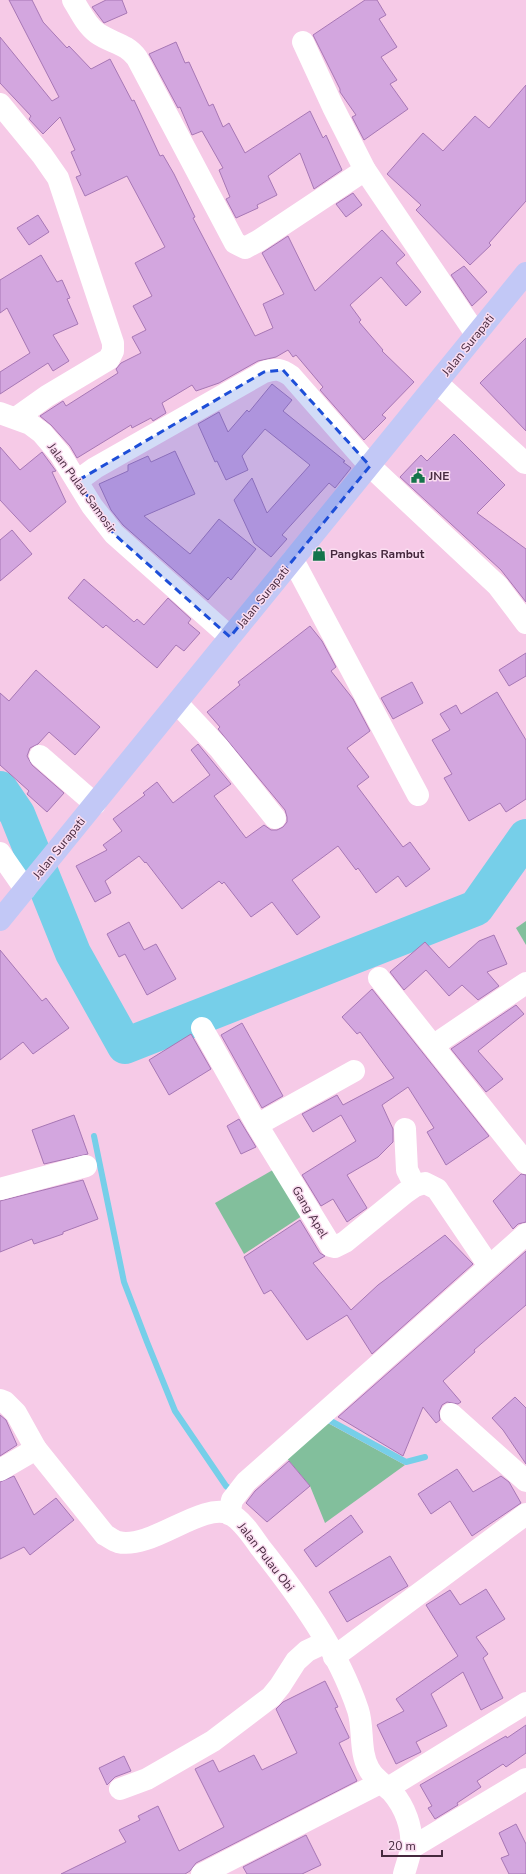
<svg xmlns="http://www.w3.org/2000/svg" width="526" height="1874" font-family="'Nunito Sans',sans-serif">
	<style>
		.green { fill: #82bf9c }
		.lines { fill: none; stroke-linecap: round; stroke-linejoin: round }
		.stream { stroke: #76cfe9; stroke-width: 6 }
		.river { stroke: #76cfe9; stroke-width: 36 }
		.building { fill: #d3a6df; stroke: #a777b5 }
		.minor { stroke: #fff; stroke-width: 22 }
		.highway { stroke: #c2c8f6; stroke-width: 22 }
		.marked { fill: #1d4ed8; fill-opacity: 0.2; stroke: #1d4ed8; stroke-width: 3; stroke-dasharray: 8 5; stroke-linejoin: round }
		.labels { text-anchor: middle; dominant-baseline: central; stroke-width: 3; stroke-linejoin: round; paint-order: stroke }
		.street-label { font-size: 12px; fill: #46293e; stroke: #fadcf0 }
		.poi-label { font-size: 12px; font-weight: bold; fill: #46293e; stroke: #fadcf0; text-anchor: start }
	</style>
	<rect width="100%" height="100%" fill="#f6cae7"/>
	<g class="green">
		<path d="M526,921v24l-10,-17z"/>
		<path d="M278,1167l27,47 -61,40 -29,-51z"/>
		<path d="M326,1422l79,43 -80,58 -15,-37 -25,-30z"/>
	</g>
	<g class="lines">
		<g class="stream">
			<path d="M94,1136l30,146 23,60 28,69 51,75 8,6"/>
			<path d="M324,1421l5,-1 77,42 19,-5"/>
		</g>
		<path class="river" d="M0,789l17,25 56,139 52,93 351,-138 50,-71"/>
	</g>
	<g class="building">
		<path d="M9,0h23l11,22 24,26 2,-2 22,23 19,-10 22,42 2,-1 26,56 3,-1 11,19 21,43 -2,1 62,118 18,-8 -10,-24 21,-10 -22,-41 26,-17 27,55 67,-61 23,25 -9,8 25,29 -15,14 -25,-29 -31,28 11,15 -2,2 24,28 -1,1 32,31 -32,33 4,3 -22,22 -44,-50 3,-3 -27,-32 -3,2 -5,-7 -12,7 -18,4 -39,22 -23,8 -4,-6 -30,18 4,10 -13,8 -2,-3 -19,10 -1,-3 -54,33 -7,-12 -19,-21 -11,-9 23,-15 3,5 52,-33 -2,-4 5,-6 20,-10 -9,-16 14,-7 -13,-24 19,-10 -17,-33 30,-16 -38,-71 -42,20 -9,-19 5,-2 -10,-23 4,-2 -15,-33 -17,17 -14,-15 2,-3 -31,-33v-46l52,64 7,-4z"/>
		<path d="M106,0h16l5,13 -23,10 -12,-16z"/>
		<path d="M365,0h12l9,15 -7,4 18,28 -16,10 16,23 -7,4 18,25 -44,31 -12,-23 4,-2 -16,-23v-3l-27,-54z"/>
		<path d="M176,42l9,21 4,-1 20,44 4,-2 10,23 6,-4 16,30 65,-42 13,27 3,-3 16,35 -28,19 -14,-36 -32,23 9,19 -20,10 1,3 -22,10 -10,-19 4,-2 -11,-27 4,-2 -21,-37 -10,4 -12,-28 -2,1 -29,-54z"/>
		<path d="M526,85v116l-37,42 2,2 -21,20 -54,-55 5,-5 -34,-31 36,-41 20,18 32,-35 14,12z"/>
		<path d="M353,193l9,12 -16,12 -10,-13z"/>
		<path d="M38,215l11,17 -20,13 -12,-17z"/>
		<path d="M41,255l16,27 5,-2 8,18 -3,1 11,25 -25,11 16,26 -16,10 -5,-8 -48,31v-22l30,-19 -23,-45 -7,5v-33z"/>
		<path d="M464,266l23,26 -15,14 -21,-31z"/>
		<path d="M526,338v93l-46,-48z"/>
		<path d="M272,384l20,16 -9,11 62,50 -2,1 8,6 -16,20 -6,-5 -47,52 5,4 -16,18 -17,-14 -20,-43 18,-22 15,35 43,-48 -45,-36 -23,27 6,14 -22,10 -9,-19 -2,1 -17,-38 21,-12 9,20 19,-22 2,2z"/>
		<path d="M454,434l51,51 -28,28 49,36v53l-25,-32 -101,-93 21,-22 6,6z"/>
		<path d="M0,447l20,23 22,-18 14,19 -4,1 14,30 -36,30 -30,-32z"/>
		<path d="M175,451l20,43 -51,22 46,38 29,-35 37,30 -25,31 -3,-3 -20,23 -85,-75 -12,-15 -12,-26 29,-13v-6l20,-9 3,6z"/>
		<path d="M12,530l20,24 -32,27v-41z"/>
		<path d="M84,579l50,43 3,-3 7,6 24,-27 23,21 -3,4 12,10 -16,18 -8,-6 -19,23 -51,-43 -3,3 -35,-30z"/>
		<path d="M310,626l12,15 14,26 -5,4 22,28 17,32 -23,17 22,29 -12,9 46,61 7,-5 20,27 -24,18 -8,-11 -22,17 -18,-25 -2,2 -18,-24 -46,34 28,37 -23,18 -25,-33 -21,15 -27,-35 -2,2 -3,-3 -37,28 -36,-47 -1,1 -6,-7 -34,25 6,12 -16,9 -19,-36 31,-16 -4,-5 19,-14 -9,-12 32,-24 -2,-2 14,-11 16,21 37,-28 -19,-25 7,-6 33,40 -17,12 32,42 18,-13 7,5h6l6,-3 4,-5v-5l-2,-7 -67,-81 2,-2 -13,-15 33,-27 -2,-3z"/>
		<path d="M526,653v23l-17,10 -10,-16z"/>
		<path d="M36,670l64,57 -25,28 -26,-23 -11,12 -8,4 -3,8 5,9 32,28 -17,19 -20,-18 2,-3 -29,-26v-72l9,8z"/>
		<path d="M412,682l11,21 -30,16 -12,-21z"/>
		<path d="M497,692l29,48v59l-20,13 -6,-9 -31,18 -25,-43 8,-4 -20,-34 18,-10 -10,-16 16,-9 5,9z"/>
		<path d="M129,922l15,28 12,-6 20,35 -29,16 -22,-41 -6,3 -12,-23z"/>
		<path d="M494,935l13,29 -20,8 12,14 -21,14 -16,-15 -13,11 -23,-26 -22,20 -14,-18 35,-30 24,26 30,-27z"/>
		<path d="M0,950l42,51 4,-3 23,30 -36,26 -10,-12 -23,18z"/>
		<path d="M372,989l117,147 -43,29 -19,-33 7,-4 -26,-41 -26,18 11,24v13l-15,15 -31,18 20,33 -20,14 -14,-23 -12,7 -19,-31 54,-34 -15,-26 -28,17 -11,-18 35,-19 6,10 51,-27 -34,-46 -3,2 -15,-17z"/>
		<path d="M516,1005l8,9 -46,37 25,28 -17,13 -35,-43z"/>
		<path d="M242,1023l41,73 -21,12 -41,-73z"/>
		<path d="M191,1034l20,35 -42,26 -20,-35z"/>
		<path d="M74,1115l14,39 -44,10 -12,-34z"/>
		<path d="M239,1119l17,28 -15,7 -14,-28z"/>
		<path d="M521,1174l5,1v47l-8,2 -5,5 -20,-28z"/>
		<path d="M83,1180l15,39 -35,13v2l-29,10 -2,-5 -32,13v-51z"/>
		<path d="M300,1220l20,33 5,3 -12,7 38,47 27,-25 67,-50 28,29 -101,90 -25,-39 -40,25 -36,-50 -7,4 -20,-37z"/>
		<path d="M526,1251v54l-52,45 1,2 -32,29 18,21 -3,2 -11,-2 -5,3 -3,7 1,8 -4,3 -13,-16 -20,49 -65,-39z"/>
		<path d="M515,1397l11,11v56l-23,-34 -11,-12z"/>
		<path d="M0,1415l6,5 11,25 -17,11z"/>
		<path d="M289,1461l21,25 -43,36 -21,-19 9,-12z"/>
		<path d="M457,1469l16,23 28,-16 8,6 12,21 -49,33 -22,-35 -19,13 -13,-20z"/>
		<path d="M14,1476l20,39 22,-17 18,22 -44,35 -6,-8 -24,12v-77z"/>
		<path d="M351,1515l12,17 -47,35 -12,-17z"/>
		<path d="M390,1556l18,30 -61,36 -18,-30z"/>
		<path d="M486,1589l19,30 -29,18 12,17 -5,4 20,40 -22,12 -18,-38 -32,22 16,32 -31,16 5,10 -25,12 -19,-39 27,-14 -8,-12 62,-43 -32,-51 24,-15 10,15z"/>
		<path d="M325,1681l13,26 -3,1 14,29v1l-10,5 18,38 -161,82 -6,8 -5,3h-124l65,-32 -7,-12 21,-10 -2,-4 20,-10 21,45 45,-24 -29,-58 18,-9 6,12 35,-17 8,15 35,-17 -21,-44 7,-7z"/>
		<path d="M526,1725v28l-20,14 -3,-3 -26,17 4,6 -24,16 1,2 -23,14 -7,-11 4,-2 -12,-21 86,-49 1,2z"/>
		<path d="M124,1756l7,15 -16,6 -8,8 -8,-17z"/>
		<path d="M516,1824l10,20v30h-17l-8,-16 8,-3 -10,-22z"/>
		<path d="M306,1835l15,30 -19,9h-55l-4,-7z"/>
	</g>
	<g class="lines">
		<g class="minor">
			<path d="M73,0c7,11 13,25 24,33 14,10 29,10 40,25l98,185 10,5 13,-7 107,-71"/>
			<path d="M303,42l30,65 32,63 111,164"/>
			<path d="M0,104l42,51 16,23 55,165v8l-4,8 -62,37 -31,22"/>
			<path d="M437,383l88,80"/>
			<path d="M0,413l30,11 12,9 18,21 32,52 22,28 116,103"/>
			<path d="M77,481l18,-13 169,-96c12,-4 17,-3 27,4l79,90 128,120 28,37"/>
			<path d="M293,560l125,235"/>
			<path d="M177,703l42,45 56,70"/>
			<path d="M40,756l55,48"/>
			<path d="M0,853l25,36"/>
			<path d="M379,978l147,185"/>
			<path d="M202,1028l55,97 74,121 4,1 10,-5 60,-49 10,-7 10,-3 12,6 52,77"/>
			<path d="M434,1045l92,-62"/>
			<path d="M257,1125l97,-54"/>
			<path d="M405,1129l2,41 8,16"/>
			<path d="M0,1189l86,-23"/>
			<path d="M0,1400l5,2 11,11 20,36 69,86c4,2 9,6 13,7 34,8 84,-41 112,-28 13,7 22,22 30,33 39,49 78,103 98,163 6,18 1,42 11,59 5,10 16,16 23,23 13,15 21,36 19,56 -1,8 -5,18 -7,26"/>
			<path d="M451,1414l75,67"/>
			<path d="M0,1470l36,-21"/>
			<path d="M229,1514l3,-14 14,-18 280,-248"/>
			<path d="M334,1657l192,-143"/>
			<path d="M388,1788l138,-85"/>
			<path d="M120,1789l27,-10 66,-38 58,-44 9,-11 16,-25 11,-10 19,-9"/>
			<path d="M411,1848l115,-69"/>
			<path d="M202,1874l178,-91"/>
		</g>
		<path class="highway" d="M0,920l526,-647"/>
	</g>
	<path class="marked" d="M283,370l87,96 -140,171 -116,-103 -37,-53 187,-109z"/>
	<defs>
		<symbol id="civic-bare" viewBox="-9 -9 18 18"><path d="M-.6-6.5H3V-4.5H.6V-3L4-1V1h2V6H-6V1h2V-1L-.6-3ZM-1.2 2.5V6h2.4V2.5Z" fill="#14744b" stroke="#fadcf0" stroke-width="2.5" paint-order="stroke"/></symbol>
		<symbol id="shop-bare" viewBox="-9 -9 18 18"><path d="M-5-2.5h2.3a2.7 3.5 0 0 1 5.4 0H5L5.5 6h-11ZM-1.5-2.5h3a1.5 2.3 0 0 0-3 0Z" fill="#14744b" stroke="#fadcf0" stroke-width="2.5" paint-order="stroke"/></symbol>
	</defs>
	<g fill-rule="evenodd">
		<use href="#civic-bare" x="408" y="466" width="20" height="20"/>
		<use href="#shop-bare" x="309" y="544" width="20" height="20"/>
	</g>
	<g class="labels">
		<g class="street-label">
			<text transform="translate(468 345) rotate(-51)">Jalan Surapati</text>
			<text transform="translate(82 488) rotate(54)">Jalan Pulau Samosir</text>
			<text transform="translate(263 597) rotate(-51)">Jalan Surapati</text>
			<text transform="translate(59 848) rotate(-51)">Jalan Surapati</text>
			<text transform="translate(310 1212) rotate(59)">Gang Apel</text>
			<text transform="translate(266 1557) rotate(52)">Jalan Pulau Obi</text>
		</g>
		<g class="poi-label">
			<text x="429" y="476">JNE</text>
			<text x="330" y="554">Pangkas Rambut</text>
		</g>
	</g>
	<path d="M382 1850v6h60v-6" fill="none" stroke="#46293e" stroke-width="2"/>
	<text x="388" y="1850" font-size="12" fill="#46293e" stroke="#fadcf0" stroke-width="3" paint-order="stroke">20 m</text>
</svg>
